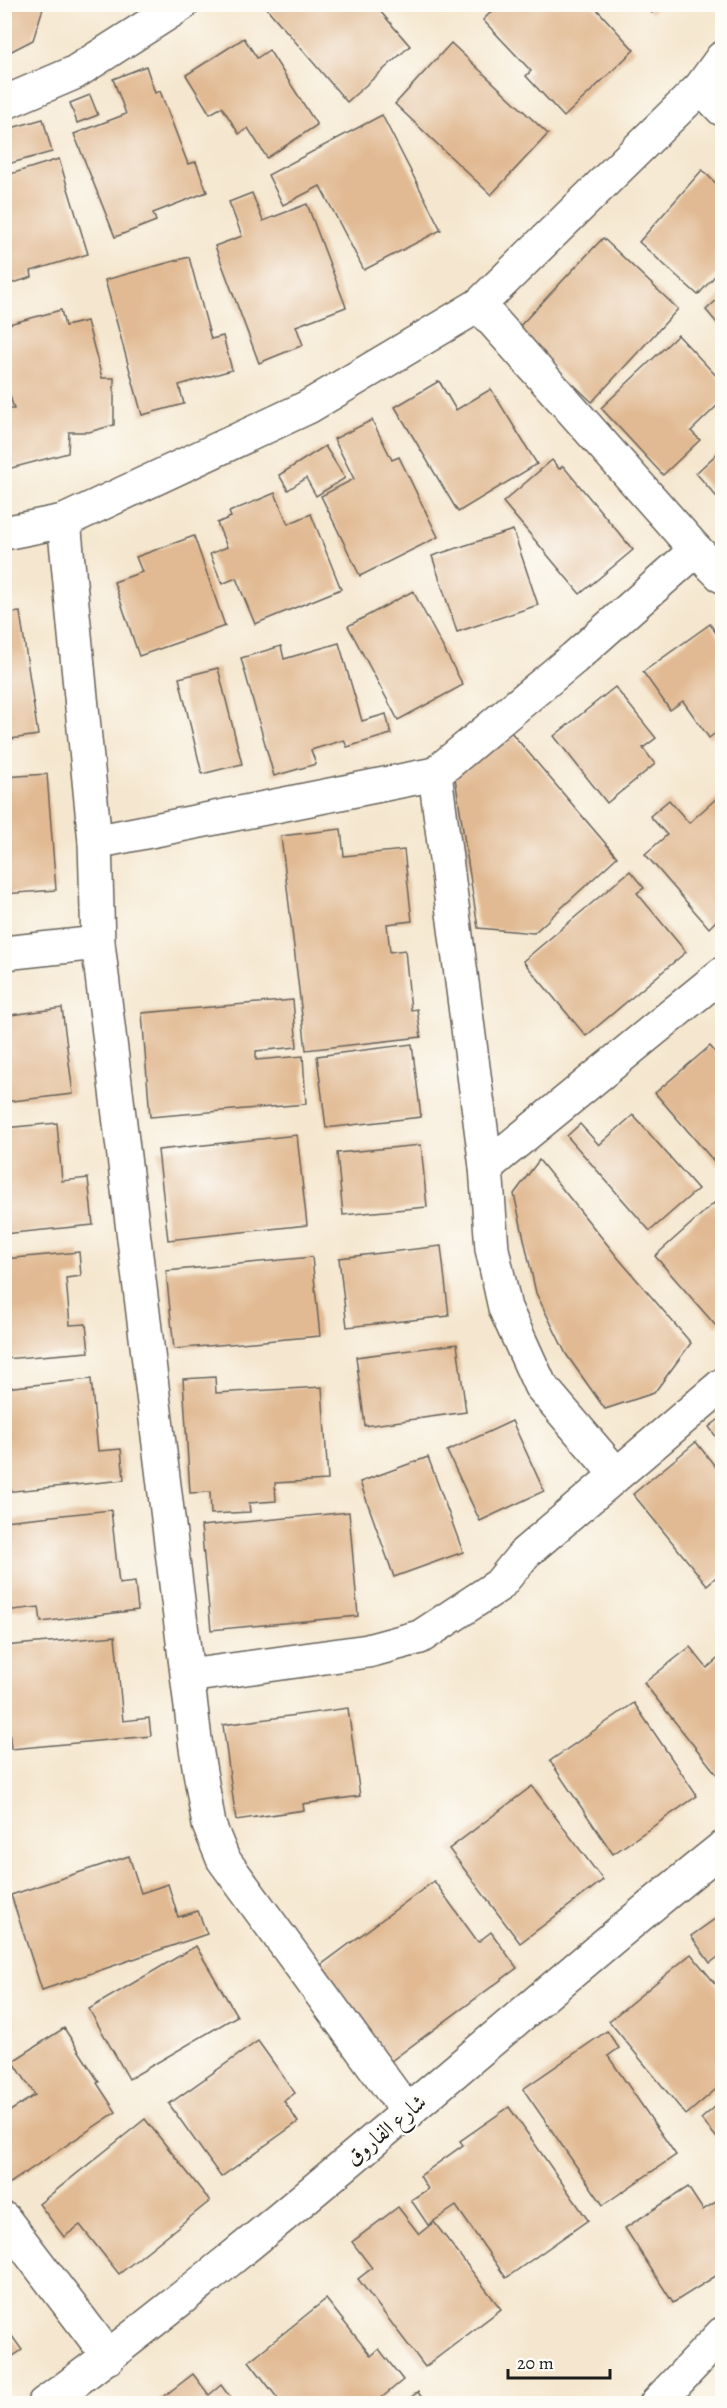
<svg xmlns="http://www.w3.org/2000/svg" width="727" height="2408" font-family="Alegreya,Amiri,serif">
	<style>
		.building { fill: #e1ba93 }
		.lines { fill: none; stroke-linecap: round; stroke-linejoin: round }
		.minor-casing { stroke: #68635b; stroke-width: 36 }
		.major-casing { stroke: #68635b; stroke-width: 36 }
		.minor { stroke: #fff; stroke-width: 33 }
		.major { stroke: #fff; stroke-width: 33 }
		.labels { text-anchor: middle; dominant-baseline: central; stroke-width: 4.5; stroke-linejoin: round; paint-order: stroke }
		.street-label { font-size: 22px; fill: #1c1c1c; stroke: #fdfcf7 }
	</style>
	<rect width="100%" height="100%" fill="#fdfcf7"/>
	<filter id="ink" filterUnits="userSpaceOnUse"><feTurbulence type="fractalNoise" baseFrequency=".0167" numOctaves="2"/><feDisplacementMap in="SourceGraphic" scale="12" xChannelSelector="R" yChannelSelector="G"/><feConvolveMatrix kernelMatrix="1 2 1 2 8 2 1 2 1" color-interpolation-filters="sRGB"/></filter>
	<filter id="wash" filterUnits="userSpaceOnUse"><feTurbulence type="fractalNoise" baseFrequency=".008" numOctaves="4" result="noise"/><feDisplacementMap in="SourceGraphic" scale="24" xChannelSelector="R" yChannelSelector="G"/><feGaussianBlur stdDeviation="1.35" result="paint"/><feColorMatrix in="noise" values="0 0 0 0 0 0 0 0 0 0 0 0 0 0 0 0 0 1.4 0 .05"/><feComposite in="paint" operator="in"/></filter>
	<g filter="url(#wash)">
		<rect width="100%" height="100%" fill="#f5e7cf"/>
		<g id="blocks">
			<g class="building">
				<path d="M263,4h111l36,42 -63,56z"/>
				<path d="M443,4h19l-8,10z"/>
				<path d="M499,4h93l42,46 -70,67 -38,-41 5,-5 -48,-51z"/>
				<path d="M641,4h17l-6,9z"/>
				<path d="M4,5h40l-11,35 -29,15z"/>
				<path d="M244,38l13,20 12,-8 48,75 -50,33 -19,-30 -9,6 -17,-27 -12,7 -24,-39z"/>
				<path d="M451,43l97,91 -57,61 -96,-91z"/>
				<path d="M146,66l9,27 5,-2 28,73 8,-2 11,30 -54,21 3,8 -41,16 -41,-103 52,-20 -13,-35z"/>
				<path d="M90,95l8,20 -21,8 -7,-20z"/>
				<path d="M382,115l59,115 -77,40 -44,-84 -37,19 -15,-30z"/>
				<path d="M43,119l9,33 -48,13v-35z"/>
				<path d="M59,159l29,95 -57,17 1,6 -28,9v-110z"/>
				<path d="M702,170l20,19v79l-24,27 -59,-53z"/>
				<path d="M252,193l11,28 44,-17 39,103 -50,19 7,19 -44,18 -44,-117 27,-10 -13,-34z"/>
				<path d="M603,238l75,71 -86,93 -76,-72z"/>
				<path d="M189,257l22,82 12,-3 9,34 -53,15 5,19 -42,11 -37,-135z"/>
				<path d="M722,295v34l-16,-19z"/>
				<path d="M61,310l4,16 22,-5 15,57h12v47l-25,7h-20l-1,21 -64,17v-61h10l-10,-33 1,-51z"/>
				<path d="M678,335l44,47v19l-31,30 9,9 -37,35 -62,-67z"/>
				<path d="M439,381l17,29 35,-21 46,75 -79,48 -63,-105z"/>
				<path d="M372,420l20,40 7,-3 39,80 -78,39 -39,-80 33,-17 -20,-40z"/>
				<path d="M325,446l20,32 -29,18 -10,-18 -18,12 -9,-15z"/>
				<path d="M722,449v54l-26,-30z"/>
				<path d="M552,460l7,9 4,-3 70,84 -53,44 -77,-92z"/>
				<path d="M275,493l13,31 23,-10 30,75 -86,35 -19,-46 -14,6 -12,-30 17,-7 -10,-24 14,-6 -2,-5z"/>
				<path d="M513,530l25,75 -81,27 -25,-76z"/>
				<path d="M194,536l31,90 -86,30 -25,-74 28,-10 -6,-15z"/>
				<path d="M413,591l50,94 -65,35 -50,-94z"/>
				<path d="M20,612l18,123 -34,5v-126z"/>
				<path d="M710,624l12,18v86l-13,10 -26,-37 -13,9 -27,-38z"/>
				<path d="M339,643l23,78 24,-7 5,20 -44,13 -3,-7 -33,10 5,14 -42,12 -33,-118 40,-12 3,13z"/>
				<path d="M218,668l24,96 -40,10 -23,-96z"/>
				<path d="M615,687l41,51 -13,10 12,16 -48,39 -53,-67z"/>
				<path d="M505,725l112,132 -83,76 -56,-5 -24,-157z"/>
				<path d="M47,774l9,116 -52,4v-117z"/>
				<path d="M719,796l3,4v115l-13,13 -64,-74 22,-19 -17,-19 19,-16 20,23z"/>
				<path d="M341,829l3,27 60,-6 8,71 -25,3 3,28 15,-2 6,60 6,-1 4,28 -115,13 -25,-214z"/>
				<path d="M630,871l14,17 -7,5 49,59 -100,84 -63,-75z"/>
				<path d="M293,1000l4,47 -41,4v9l47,-4 3,48 -156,13 -8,-104z"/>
				<path d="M62,1008l11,86 -69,8v-86z"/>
				<path d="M412,1044l9,73 -95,11 -9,-72z"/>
				<path d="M710,1046l12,15v101l-4,4 -63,-73z"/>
				<path d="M633,1115l65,74 -48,42 -83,-95 13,-12 19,21z"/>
				<path d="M57,1123l5,58 26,-3 5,47 -89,9v-106z"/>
				<path d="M297,1135l10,90 -139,15 -10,-90z"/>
				<path d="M421,1145l6,62 -84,8 -6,-62z"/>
				<path d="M539,1160l80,99 72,84 -37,50 -49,16 -39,-55 -30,-61 -22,-99z"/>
				<path d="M714,1203l8,9v109l-6,5 -61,-70z"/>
				<path d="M441,1246l8,70 -102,11 -8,-69z"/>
				<path d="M79,1252l2,24 -15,2 4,47 16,-1 3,28 -85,7v-100z"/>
				<path d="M312,1257l8,79 -146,13 -8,-78z"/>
				<path d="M457,1344l9,68 -101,14 -9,-69z"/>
				<path d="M215,1377l1,16 106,-6 6,93 -53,3 1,18 -27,2 1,9 -39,2 -1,-22 -20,1 -7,-114z"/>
				<path d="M91,1379l7,72 23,-2 3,31 -120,12v-104z"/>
				<path d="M722,1417v28l-13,-18z"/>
				<path d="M512,1421l32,70 -64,30 -33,-70z"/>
				<path d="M696,1442l26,33v97l-15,13 -74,-91z"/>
				<path d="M428,1457l35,95 -69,25 -34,-95z"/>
				<path d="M111,1510l8,74 16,-2 3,28 -97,12 -2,-15 -35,4v-90z"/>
				<path d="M349,1512l9,104 -147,14 -10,-104z"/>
				<path d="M115,1636l8,85 26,-3 2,18 -140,13 -7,-68v-35z"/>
				<path d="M690,1647l17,21 15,-13v118l-4,3 -74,-93z"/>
				<path d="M634,1703l63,93 -84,58 -63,-93z"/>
				<path d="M348,1708l12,88 -57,8 1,6 -68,10 -13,-95z"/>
				<path d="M532,1786l71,94 -83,63 -71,-94z"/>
				<path d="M129,1856l12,37 27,-9 10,33 20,-6 9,23 -165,56 -31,-95z"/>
				<path d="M434,1881l44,61 13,-10 26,36 -126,93 -70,-96z"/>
				<path d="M722,1914v40l-12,9 -19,-27z"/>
				<path d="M196,1946l41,70 -108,63 -40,-70z"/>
				<path d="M691,1954l31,38v92l-36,31 -77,-94z"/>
				<path d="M64,2028l35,54 -2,1 19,29 -109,73 -3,-4v-66l31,-20 -22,-34z"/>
				<path d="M607,2031l12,17 -11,8 68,99 -73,50 -80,-116z"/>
				<path d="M258,2041l37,52 -11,8 14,21 -77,55 -52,-73z"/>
				<path d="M722,2101v43l-21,-25z"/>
				<path d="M509,2107l79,113 -82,58 -50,-72 -28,19 -17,-25 17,-11 -8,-13 43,-31 -3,-4z"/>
				<path d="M145,2119l65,82 -91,73 -39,-49 -16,12 -25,-33z"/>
				<path d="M688,2187l15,23 19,-12v74l-49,31 -48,-75z"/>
				<path d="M398,2207l21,27 15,-12 67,87 -76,58 -67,-88 14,-11 -20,-26z"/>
				<path d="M326,2299l45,57 8,-7 24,31 -29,24h-92l-33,-43z"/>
				<path d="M4,2325l18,25 -18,12z"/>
				<path d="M193,2374l16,21 12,-10 14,19h-81z"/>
				<path d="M418,2392l8,12h-24z"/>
			</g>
		</g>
	</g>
	<g filter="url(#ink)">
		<use href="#blocks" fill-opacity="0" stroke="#68635b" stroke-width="1.5"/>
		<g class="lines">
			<defs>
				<g id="minor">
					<path d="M701,87l21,22"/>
					<path d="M4,103l70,-30 108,-69"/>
					<path d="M479,305l217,245 26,26"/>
					<path d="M64,521l31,321 3,101 98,805 13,77 14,34 185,254"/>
					<path d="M4,533l60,-12 244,-114 171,-102 222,-218 21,-29"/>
					<path d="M435,774l51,393 6,82 13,59 35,77 76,89"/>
					<path d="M95,842l340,-68 139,-116 122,-108"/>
					<path d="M4,953l94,-10"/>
					<path d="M486,1167l236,-193"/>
					<path d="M188,1676l180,-25 52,-14 79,-52 26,-32 197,-168"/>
					<path d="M4,2219l105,138"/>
					<path d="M656,2404l66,-70"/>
				</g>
				<path id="major" d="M44,2404c63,-45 123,-94 183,-142 167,-135 327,-279 495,-414"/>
			</defs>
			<use href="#minor" class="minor-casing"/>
			<use href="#major" class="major-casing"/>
			<use href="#minor" class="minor"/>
			<use href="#major" class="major"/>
		</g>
	</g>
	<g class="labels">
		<g class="street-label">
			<text transform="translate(386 2130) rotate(-40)">شارع الفاروق</text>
		</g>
	</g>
	<rect width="727" height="2408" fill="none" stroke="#fdfcf7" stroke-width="24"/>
	<path d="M508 2369v9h102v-9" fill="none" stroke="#1c1c1c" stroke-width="3"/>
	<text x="517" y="2369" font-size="18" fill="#1c1c1c" stroke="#fdfcf7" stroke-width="4.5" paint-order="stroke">20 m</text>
</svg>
